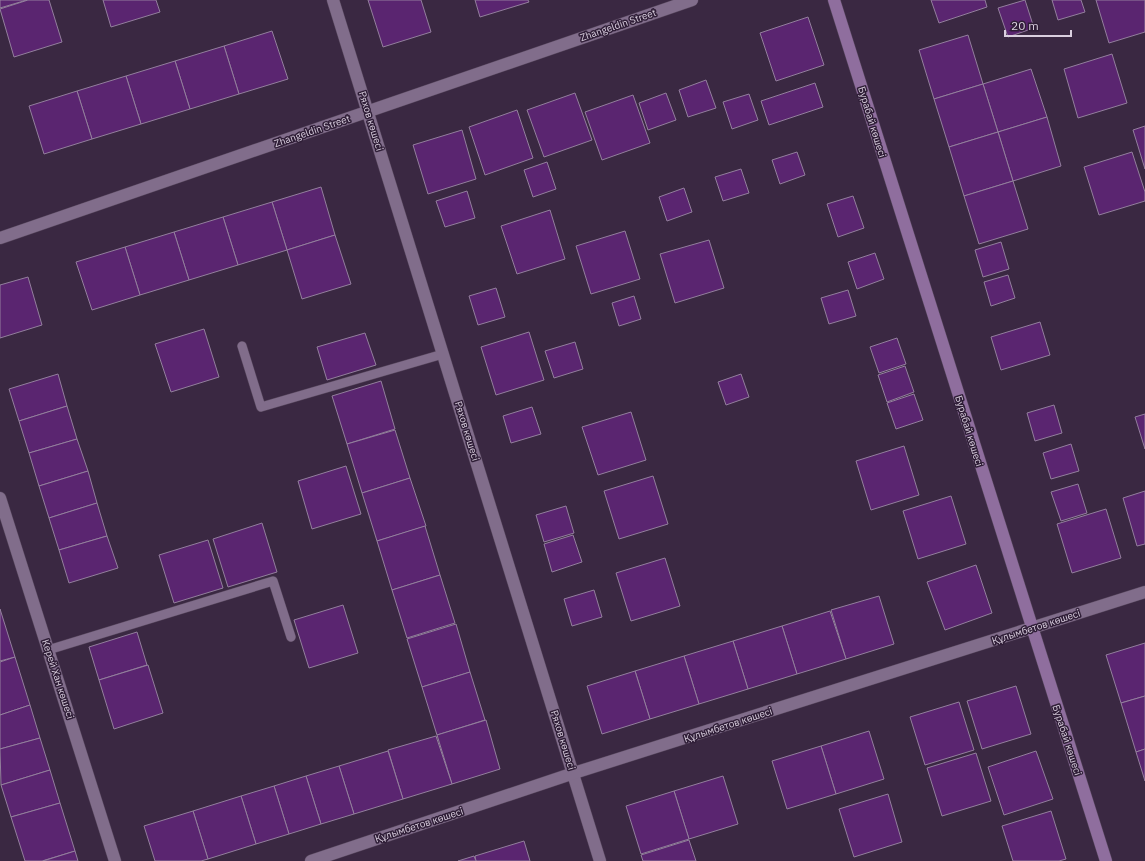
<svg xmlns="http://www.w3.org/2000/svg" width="1145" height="861" font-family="'IBM Plex Sans',sans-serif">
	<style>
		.building { fill: #5a2570; stroke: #937f9d }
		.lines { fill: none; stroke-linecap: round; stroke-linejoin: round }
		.lane-casing { stroke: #55455b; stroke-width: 10 }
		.street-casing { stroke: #55455b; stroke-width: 13 }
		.secondary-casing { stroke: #55455b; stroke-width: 13 }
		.lane { stroke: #816d8b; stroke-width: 9 }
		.street { stroke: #816d8b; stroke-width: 12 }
		.secondary { stroke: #8f6e9e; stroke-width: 12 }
		.labels { text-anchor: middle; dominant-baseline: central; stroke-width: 3; stroke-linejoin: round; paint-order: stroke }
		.street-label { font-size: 10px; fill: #dacfdf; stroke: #2f1e37 }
	</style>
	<rect width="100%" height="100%" fill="#3a2842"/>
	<g class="building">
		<path d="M0,0h27l-27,8z"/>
		<path d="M28,0h21l13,42 -48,15 -14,-48z"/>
		<path d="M103,0h53l4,12 -49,15z"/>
		<path d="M368,0h53l10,32 -48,15z"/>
		<path d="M475,0h53l1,2 -49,15z"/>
		<path d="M931,0h54l2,7 -48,16z"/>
		<path d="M1025,0l9,28 -26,9 -10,-29z"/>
		<path d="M1052,0h29l4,12 -27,8z"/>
		<path d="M1096,0h49v32l-36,11z"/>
		<path d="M808,17l16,48 -48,16 -16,-48z"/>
		<path d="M272,31l16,48 -49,15 -15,-48z"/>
		<path d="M968,35l15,49 -49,15 -15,-49z"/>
		<path d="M224,46l15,48 -49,15 -15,-48z"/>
		<path d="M1112,54l15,49 -49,15 -14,-49z"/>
		<path d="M175,61l15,48 -49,15 -15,-48z"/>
		<path d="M1031,69l16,48 -49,15 -15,-48z"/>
		<path d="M126,76l15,48 -49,15 -15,-48z"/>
		<path d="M706,80l10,28 -28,9 -9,-27z"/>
		<path d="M815,83l8,24 -54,18 -8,-24z"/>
		<path d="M983,84l15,48 -49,15 -15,-48z"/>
		<path d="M77,91l15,48 -48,15 -15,-48z"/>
		<path d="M575,93l17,47 -48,17 -17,-47z"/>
		<path d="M666,93l10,27 -28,10 -9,-27z"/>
		<path d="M749,94l9,26 -26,9 -9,-27z"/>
		<path d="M633,95l17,48 -48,17 -17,-48z"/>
		<path d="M517,110l16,48 -48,17 -16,-48z"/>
		<path d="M1047,117l14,49 -48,15 -15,-49z"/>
		<path d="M1145,126v43l-12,-39z"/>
		<path d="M462,130l14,49 -48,15 -15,-49z"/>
		<path d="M998,132l15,49 -49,15 -15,-49z"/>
		<path d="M797,152l8,23 -25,9 -8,-24z"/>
		<path d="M1132,152l13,40v9l-46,14 -15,-48z"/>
		<path d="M547,162l9,27 -23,8 -9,-27z"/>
		<path d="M741,169l8,24 -26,8 -8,-24z"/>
		<path d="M1013,181l15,48 -49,15 -15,-48z"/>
		<path d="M321,187l14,48 -48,15 -15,-48z"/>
		<path d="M684,188l8,24 -25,9 -8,-24z"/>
		<path d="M467,191l8,27 -30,9 -9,-26z"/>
		<path d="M853,196l11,32 -26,9 -11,-33z"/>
		<path d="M272,202l15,48 -49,15 -15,-48z"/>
		<path d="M550,210l15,49 -48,15 -16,-48z"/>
		<path d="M223,217l15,48 -49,15 -15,-48z"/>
		<path d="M625,231l15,48 -49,15 -15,-48z"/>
		<path d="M174,232l15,48 -49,15 -15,-48z"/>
		<path d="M335,235l16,49 -49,15 -15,-49z"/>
		<path d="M709,240l15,48 -49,15 -15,-49z"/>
		<path d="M1001,242l8,27 -26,8 -8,-27z"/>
		<path d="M125,247l15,48 -48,15 -16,-48z"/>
		<path d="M875,253l9,26 -27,10 -9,-27z"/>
		<path d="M1008,275l7,23 -24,8 -7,-24z"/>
		<path d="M28,277l14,48 -42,13v-53z"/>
		<path d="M496,288l9,29 -27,8 -9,-29z"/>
		<path d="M848,290l8,26 -27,8 -8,-26z"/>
		<path d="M634,296l7,23 -22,7 -7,-23z"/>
		<path d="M1040,322l10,33 -49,15 -10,-33z"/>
		<path d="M204,329l15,48 -48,15 -16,-48z"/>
		<path d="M529,332l15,48 -48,15 -15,-48z"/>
		<path d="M365,333l11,32 -49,15 -10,-33z"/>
		<path d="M897,338l9,26 -27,9 -9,-26z"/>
		<path d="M575,342l8,27 -29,9 -9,-27z"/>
		<path d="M905,366l9,26 -27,10 -9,-27z"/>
		<path d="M58,374l9,32 -48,15 -10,-32z"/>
		<path d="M741,374l8,23 -23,8 -8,-23z"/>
		<path d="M381,381l14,48 -48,15 -15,-48z"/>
		<path d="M914,394l9,26 -27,9 -9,-26z"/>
		<path d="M1054,405l8,28 -27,8 -8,-28z"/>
		<path d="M67,406l10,33 -48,14 -10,-32z"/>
		<path d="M532,407l9,27 -30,9 -8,-27z"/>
		<path d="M631,412l15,48 -48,15 -16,-48z"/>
		<path d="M1145,414v35l-10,-32z"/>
		<path d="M395,430l15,48 -48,15 -15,-49z"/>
		<path d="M77,439l11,32 -49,15 -10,-33z"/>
		<path d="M1071,444l8,27 -28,8 -8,-26z"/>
		<path d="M904,446l15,49 -48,15 -15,-49z"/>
		<path d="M346,466l15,48 -49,15 -14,-48z"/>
		<path d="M88,471l9,32 -48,15 -10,-32z"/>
		<path d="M653,476l15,48 -49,15 -15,-48z"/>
		<path d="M410,478l16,48 -49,15 -15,-48z"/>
		<path d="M1078,484l9,29 -26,8 -10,-29z"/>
		<path d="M1145,491v53l-8,2 -14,-48z"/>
		<path d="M951,496l15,48 -48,15 -15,-48z"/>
		<path d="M97,503l10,33 -48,14 -10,-32z"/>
		<path d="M566,506l8,27 -30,9 -8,-27z"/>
		<path d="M1106,509l15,49 -49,15 -15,-49z"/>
		<path d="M262,523l15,49 -49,15 -15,-48z"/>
		<path d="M425,526l15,49 -48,15 -15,-49z"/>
		<path d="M573,535l9,27 -30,10 -8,-28z"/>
		<path d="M107,536l11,32 -49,15 -10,-33z"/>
		<path d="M208,540l15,48 -49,15 -15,-48z"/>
		<path d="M665,558l15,48 -49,15 -15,-48z"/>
		<path d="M976,565l16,48 -47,17 -18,-48z"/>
		<path d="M440,575l15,48 -48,15 -15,-48z"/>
		<path d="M594,590l8,27 -30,9 -8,-27z"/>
		<path d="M879,596l15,48 -48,15 -15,-49z"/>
		<path d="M343,605l15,48 -49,15 -15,-48z"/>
		<path d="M0,609l15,48 -15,4z"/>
		<path d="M830,611l16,48 -49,15 -15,-48z"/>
		<path d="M456,624l14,48 -48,15 -15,-48z"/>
		<path d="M782,626l15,48 -49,15 -15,-48z"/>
		<path d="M137,632l10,33 -48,15 -10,-33z"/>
		<path d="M733,641l15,48 -49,15 -15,-48z"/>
		<path d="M1145,643v53l-24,7 -15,-48z"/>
		<path d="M684,656l15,48 -49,15 -15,-48z"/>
		<path d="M15,657l15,48 -30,10v-53z"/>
		<path d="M148,665l15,48 -49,16 -15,-49z"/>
		<path d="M635,671l15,48 -48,15 -15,-48z"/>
		<path d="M470,672l15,48 -48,15 -15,-48z"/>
		<path d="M1016,686l15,48 -49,15 -15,-48z"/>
		<path d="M1145,696v53l-9,3 -15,-49z"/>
		<path d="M959,702l15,48 -49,15 -15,-48z"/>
		<path d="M30,705l10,33 -40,11v-34z"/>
		<path d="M486,720l14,49 -48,15 -15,-49z"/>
		<path d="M869,731l15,48 -48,15 -15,-48z"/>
		<path d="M436,736l16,48 -49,15 -15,-49z"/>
		<path d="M40,738l10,32 -49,15 -1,-36z"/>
		<path d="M821,746l15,48 -49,15 -15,-48z"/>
		<path d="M1145,749v32l-9,-29z"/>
		<path d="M388,751l15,48 -49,15 -15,-48z"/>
		<path d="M1036,751l17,48 -49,16 -16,-48z"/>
		<path d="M976,753l15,48 -49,15 -15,-48z"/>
		<path d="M339,766l15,48 -33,10 -15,-48z"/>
		<path d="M50,770l10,33 -49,14 -10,-32z"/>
		<path d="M306,776l15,48 -32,10 -15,-48z"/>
		<path d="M723,776l15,48 -49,15 -15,-48z"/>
		<path d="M274,786l15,48 -33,10 -15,-48z"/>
		<path d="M674,791l15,48 -48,15 -15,-48z"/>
		<path d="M888,794l14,48 -48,15 -15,-48z"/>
		<path d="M241,796l15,48 -48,15 -15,-48z"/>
		<path d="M60,803l15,48 -33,10h-17l-14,-44z"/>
		<path d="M193,811l15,48 -7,2h-46l-11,-35z"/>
		<path d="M1051,811l15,48 -7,2h-46l-11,-35z"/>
		<path d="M689,840l7,21h-53l-2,-6z"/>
		<path d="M524,841l6,20h-54l-1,-5z"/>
		<path d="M75,851l3,10h-35z"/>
		<path d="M474,856l2,5h-18z"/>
	</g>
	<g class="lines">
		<defs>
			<g id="lane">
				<path d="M242,346l19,61 182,-53"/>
				<path d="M48,650l225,-69 18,56"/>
			</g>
			<g id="street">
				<path d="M333,0l267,861"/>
				<path d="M0,238l692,-238"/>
				<path d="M0,498l115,363"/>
				<path d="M311,861l263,-88 571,-181"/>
			</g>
			<path id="secondary" d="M834,0l272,861"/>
		</defs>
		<use href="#lane" class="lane-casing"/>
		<use href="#street" class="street-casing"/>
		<use href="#secondary" class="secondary-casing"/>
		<use href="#lane" class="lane"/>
		<use href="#street" class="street"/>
		<use href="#secondary" class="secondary"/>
	</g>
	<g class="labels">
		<g class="street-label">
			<text transform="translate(618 25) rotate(-19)">Zhangeldin Street</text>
			<text transform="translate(371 121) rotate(73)">Ряхов көшесі</text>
			<text transform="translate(872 122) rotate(73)">Бурабай көшесі</text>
			<text transform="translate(312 131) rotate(-19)">Zhangeldin Street</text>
			<text transform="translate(467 431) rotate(73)">Ряхов көшесі</text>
			<text transform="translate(969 431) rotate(73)">Бурабай көшесі</text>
			<text transform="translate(1036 627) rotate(-18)">Құлымбетов көшесі</text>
			<text transform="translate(58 679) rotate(72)">Керей Хан көшесі</text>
			<text transform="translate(728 725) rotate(-18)">Құлымбетов көшесі</text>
			<text transform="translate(563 740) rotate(73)">Ряхов көшесі</text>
			<text transform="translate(1067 740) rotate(72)">Бурабай көшесі</text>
			<text transform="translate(419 825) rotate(-18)">Құлымбетов көшесі</text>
		</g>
	</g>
	<path d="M1005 30v6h66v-6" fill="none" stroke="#dacfdf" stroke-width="2"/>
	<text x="1011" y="30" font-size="12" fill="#dacfdf" stroke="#2f1e37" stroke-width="3" paint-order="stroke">20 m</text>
</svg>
